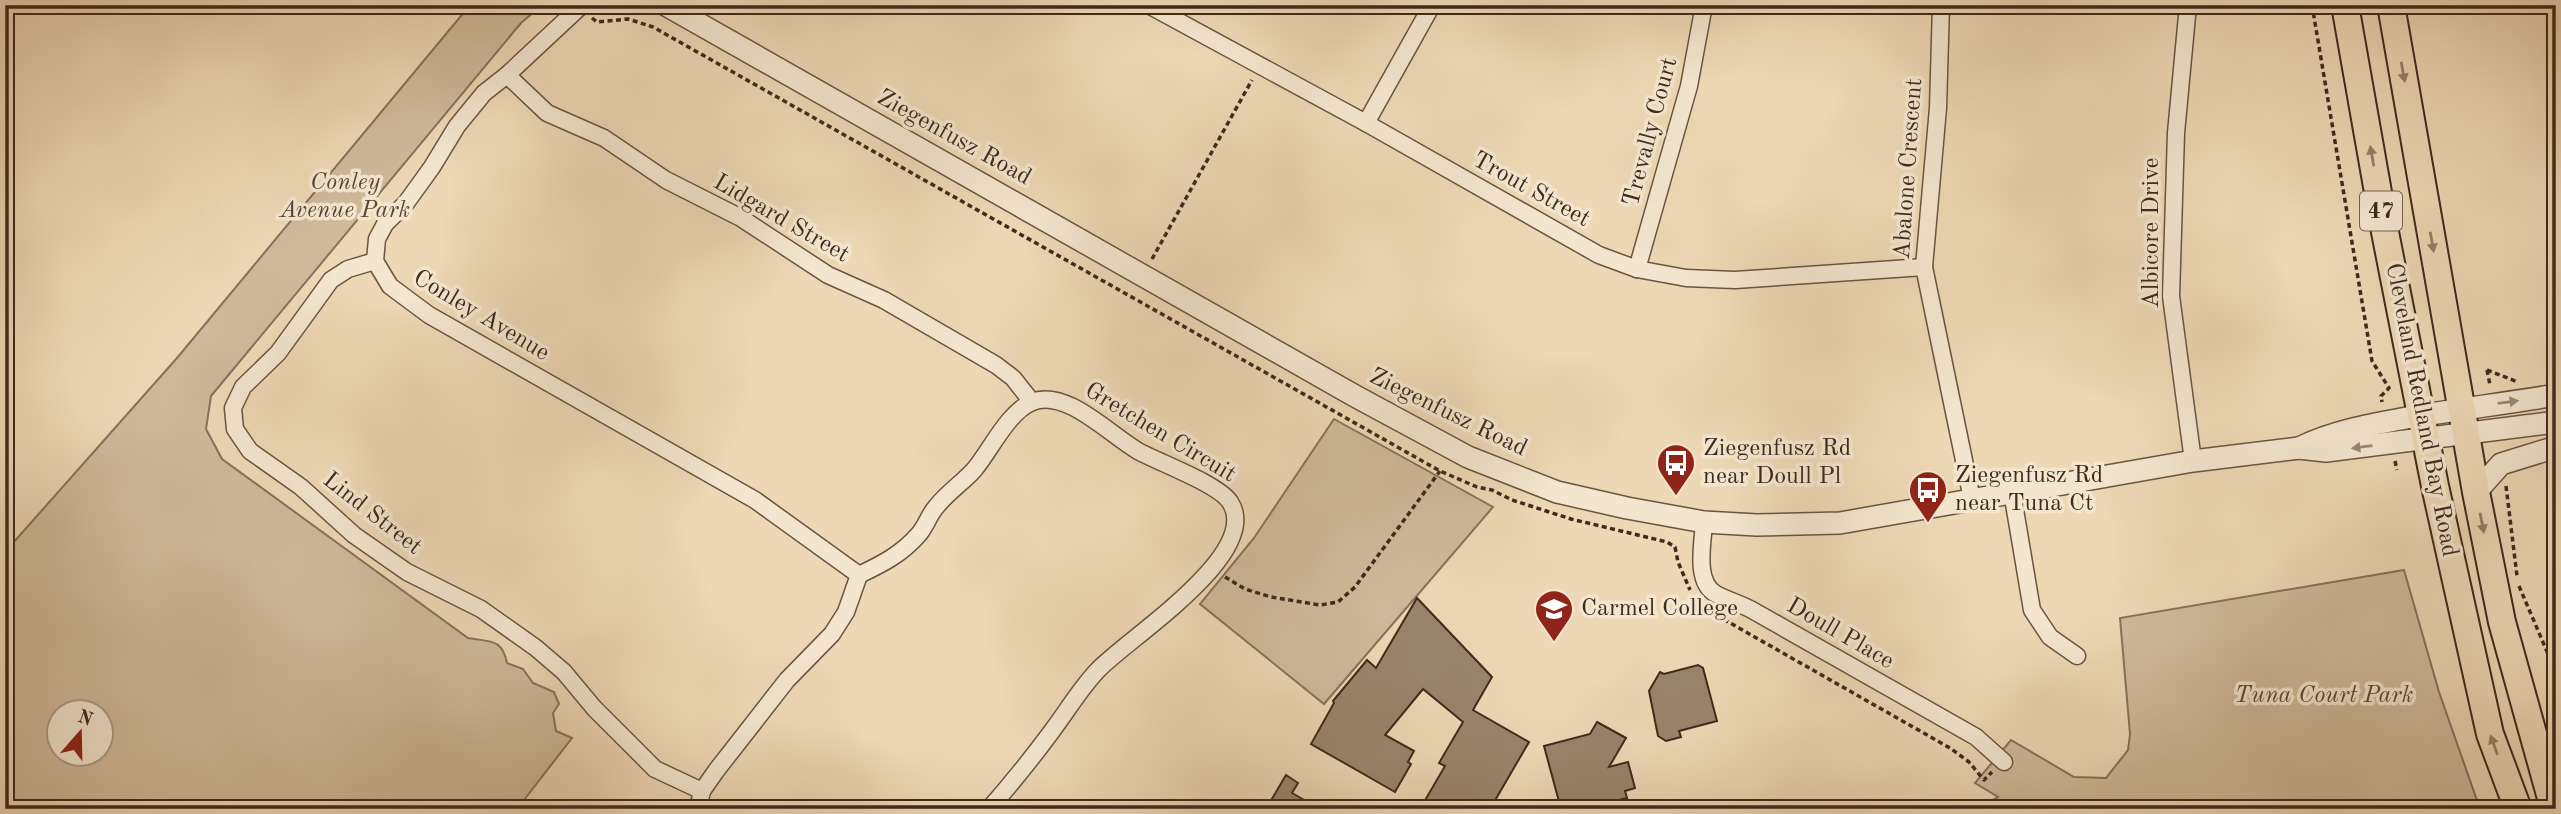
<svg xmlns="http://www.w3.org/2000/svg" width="2561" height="814" font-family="'Old Standard TT',serif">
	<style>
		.green { fill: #cfb99a; stroke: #87715b; stroke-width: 2; fill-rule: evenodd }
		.building { fill: #99836b; stroke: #3f291c; stroke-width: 2 }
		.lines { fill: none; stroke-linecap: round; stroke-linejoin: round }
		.minor-casing { stroke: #6a5442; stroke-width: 19 }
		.tertiary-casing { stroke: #6a5442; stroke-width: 24 }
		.trunk-casing { stroke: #3f291c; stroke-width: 30 }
		.path { stroke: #3f291c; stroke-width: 3.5; stroke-dasharray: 5 3.5; stroke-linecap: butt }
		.minor { stroke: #f3e5ce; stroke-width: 16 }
		.tertiary { stroke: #f3e5ce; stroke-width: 21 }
		.trunk { stroke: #edd7b4; stroke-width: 26 }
		.oneway { fill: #968068 }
		.oneway2 { fill: #998775 }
		.labels { text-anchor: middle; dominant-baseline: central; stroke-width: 7; stroke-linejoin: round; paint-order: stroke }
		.shield { fill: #f3e5ce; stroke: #756151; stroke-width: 2 }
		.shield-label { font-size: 23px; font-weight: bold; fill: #3f291c }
		.street-label { font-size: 24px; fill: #3f291c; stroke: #f3e5ce }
		.park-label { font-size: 24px; font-style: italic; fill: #5c4635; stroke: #f3e5ce }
		.poi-label { font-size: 24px; fill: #3f291c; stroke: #f3e5ce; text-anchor: start }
	</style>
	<rect width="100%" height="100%" fill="#edd7b4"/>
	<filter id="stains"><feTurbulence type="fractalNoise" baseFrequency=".00286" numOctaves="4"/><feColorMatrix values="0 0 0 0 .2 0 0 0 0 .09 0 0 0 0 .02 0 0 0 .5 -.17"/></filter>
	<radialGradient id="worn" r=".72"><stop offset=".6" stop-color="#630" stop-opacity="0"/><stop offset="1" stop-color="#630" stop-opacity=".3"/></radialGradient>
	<g class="green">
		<path d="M470,5h72l-21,18 -310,373 -5,33 16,30 246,179c22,4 34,0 39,25l16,6 10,14 21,9 5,12 -6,9 3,18 16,7 -55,71h-512v-257l172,-194zM102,712v42h-42v-42z"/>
		<path d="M1334,419l159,88 -169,197 -124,-100 54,-66z"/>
		<path d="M2404,570l35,122 41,117h-496v-4l14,-8 -23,-14 36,-43 63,37 32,1 22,-28 2,-16 -10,-116z"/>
	</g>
	<g class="building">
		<path d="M1417,598l75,79 -19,33 56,32 -39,67h-70l25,-43 -6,-3 24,-41 -40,-33 -38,46 29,16 -6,11 3,2 -16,28 -84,-48 23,-41 -1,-2 34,-41 9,8z"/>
		<path d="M1698,665l5,3 14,53 -38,10 2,6 -15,4 -8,-5 -9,-45 11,-19 4,2z"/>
		<path d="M1597,722l29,16 -17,29 19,-5 7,26 -10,3 2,7 -8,2 2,9h-60l-17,-63 46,-12z"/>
		<path d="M1286,775l12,8 -6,10 28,16h-54z"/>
	</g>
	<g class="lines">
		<defs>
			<g id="minor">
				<path d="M582,5l-75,70 -23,18 -27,33 -25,41 -26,36 -21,21 -8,15 -2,22 15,25 39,29 326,185 104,75"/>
				<path d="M1941,5l-3,103 -14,159 48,232"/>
				<path d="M2188,5l-12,128 -5,163 22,165"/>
				<path d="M1152,7l214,116 233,132 38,14 49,9 49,2 189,-13"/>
				<path d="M507,75l40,38 57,25 62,42 75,38 87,57 56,25 112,65 17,13 19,24"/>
				<path d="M1366,123l66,-118"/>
				<path d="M375,261l-27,8 -17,11 -53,73 -35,34 -10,21 2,21 15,22 51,36 53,48 53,37 74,37 55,39 28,24 30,36 61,61 47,22"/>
				<path d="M1637,269l52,-183 15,-81"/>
				<path d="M2012,492l20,118 18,27 27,19"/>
				<path d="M1704,522c-1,21 -10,60 12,72 11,6 25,10 36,16l224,127 28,25"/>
				<path d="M698,809l4,-18 14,-20 71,-91 45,-46 14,-22 13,-37c23,-11 43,-21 60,-41 7,-8 10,-19 17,-27 11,-14 26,-24 38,-37 16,-19 34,-58 58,-68 34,-14 78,33 106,49 22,12 80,33 92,51 34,52 -105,138 -133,169 -17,18 -30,40 -45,60 -20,27 -40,52 -63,78"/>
			</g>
			<g id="tertiary">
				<path d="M666,5l689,391 113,61 89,35 70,16 77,14 53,3 83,-2 353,-62 106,-13 27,3 230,-29"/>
				<path d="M2299,448c35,-17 74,-24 113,-31 48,-8 96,-14 144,-22"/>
				<path d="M2476,492l25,-28 55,-17"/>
			</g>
			<g id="trunk">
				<path d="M2345,5l40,227 50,254 55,248 28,75"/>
				<path d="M2391,5l85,487 26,130 52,187"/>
			</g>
		</defs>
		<use href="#minor" class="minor-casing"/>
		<use href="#tertiary" class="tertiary-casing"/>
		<use href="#trunk" class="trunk-casing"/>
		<g class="path">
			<path d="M2312,5l60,356 17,27 -8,8 1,6"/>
			<path d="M592,18l5,4 31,-3 25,8 787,444 37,16 15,3 20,10 59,19 96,23 8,5 3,15 12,28"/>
			<path d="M1152,259l100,-179"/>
			<path d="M2487,370l3,15"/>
			<path d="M2487,370l31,12"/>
			<path d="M2395,461l2,9"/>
			<path d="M2506,486l11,90"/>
			<path d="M1225,577l20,12 26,8 49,8 18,-3 17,-15 85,-116"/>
			<path d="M2519,586l35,82 2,11"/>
			<path d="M1709,611l241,137 19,14 15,18 8,-8"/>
		</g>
		<use href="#minor" class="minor"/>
		<use href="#tertiary" class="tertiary"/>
		<use href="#trunk" class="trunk"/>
	</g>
	<defs><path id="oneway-solid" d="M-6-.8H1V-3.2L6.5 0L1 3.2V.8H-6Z" transform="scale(1.75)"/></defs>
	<g class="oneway">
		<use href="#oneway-solid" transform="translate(2403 72) rotate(80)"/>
		<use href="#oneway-solid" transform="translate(2372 156) rotate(-100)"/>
		<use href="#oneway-solid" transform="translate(2432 242) rotate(80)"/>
		<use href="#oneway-solid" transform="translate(2482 523) rotate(79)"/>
		<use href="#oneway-solid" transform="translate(2494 745) rotate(-110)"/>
	</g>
	<g class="oneway2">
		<use href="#oneway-solid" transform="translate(2508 402) rotate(-7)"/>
		<use href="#oneway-solid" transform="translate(2362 447) rotate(173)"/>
	</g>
	<defs>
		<symbol id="bus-pin" viewBox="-11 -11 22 30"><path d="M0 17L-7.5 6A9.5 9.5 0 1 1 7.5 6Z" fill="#8f2418" stroke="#f3e5ce"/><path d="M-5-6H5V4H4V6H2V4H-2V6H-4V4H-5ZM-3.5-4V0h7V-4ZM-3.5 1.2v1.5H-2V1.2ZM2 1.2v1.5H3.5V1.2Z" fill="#fff"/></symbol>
		<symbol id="school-pin" viewBox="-11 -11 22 30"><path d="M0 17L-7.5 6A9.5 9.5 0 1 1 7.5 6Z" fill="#8f2418" stroke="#f3e5ce"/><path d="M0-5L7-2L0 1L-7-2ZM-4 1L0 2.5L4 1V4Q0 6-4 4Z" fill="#fff"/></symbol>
	</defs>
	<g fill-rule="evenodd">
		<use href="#bus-pin" x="1654" y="441" width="44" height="60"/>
		<use href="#bus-pin" x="1906" y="468" width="44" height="60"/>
		<use href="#school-pin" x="1532" y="587" width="44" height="60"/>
	</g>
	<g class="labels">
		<rect class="shield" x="2360" y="191.5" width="42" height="39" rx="5"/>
		<g class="shield-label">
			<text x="2381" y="211">47</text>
		</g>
		<g class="street-label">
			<text transform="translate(1651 132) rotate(-75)">Trevally Court</text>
			<text transform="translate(954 138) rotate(29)">Ziegenfusz Road</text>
			<text transform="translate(1909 169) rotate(-86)">Abalone Crescent</text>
			<text transform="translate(1531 190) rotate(29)">Trout Street</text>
			<text transform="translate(781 219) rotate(30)">Lidgard Street</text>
			<text transform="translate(2152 233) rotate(-90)">Albicore Drive</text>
			<text transform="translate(481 316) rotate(31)">Conley Avenue</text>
			<text transform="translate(2421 410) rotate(79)">Cleveland Redland Bay Road</text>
			<text transform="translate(1448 413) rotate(26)">Ziegenfusz Road</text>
			<text transform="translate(1160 433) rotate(31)">Gretchen Circuit</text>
			<text transform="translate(372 514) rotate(38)">Lind Street</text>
			<text transform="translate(1840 634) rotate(30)">Doull Place</text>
		</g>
		<g class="park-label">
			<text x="345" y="183">Conley<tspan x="345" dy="28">Avenue Park</tspan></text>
			<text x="2324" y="696">Tuna Court Park</text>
		</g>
		<g class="poi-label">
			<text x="1703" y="449">Ziegenfusz Rd<tspan x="1703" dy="28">near Doull Pl</tspan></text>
			<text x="1955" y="476">Ziegenfusz Rd<tspan x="1955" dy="28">near Tuna Ct</tspan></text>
			<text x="1581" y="609">Carmel College</text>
		</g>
	</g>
	<rect width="2561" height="814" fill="none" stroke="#edd7b4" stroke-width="28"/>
	<rect x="7" y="7" width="2547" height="800" fill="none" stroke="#3f291c" stroke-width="3.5"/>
	<rect x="14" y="14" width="2533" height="786" fill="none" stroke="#3f291c" stroke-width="2"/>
	<g transform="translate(80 733) rotate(20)"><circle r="33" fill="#f3e5ce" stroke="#ab9a87" stroke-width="2"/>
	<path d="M0-5L12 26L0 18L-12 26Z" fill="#8f2418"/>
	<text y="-10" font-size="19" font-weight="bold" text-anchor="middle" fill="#3f291c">N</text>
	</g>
	<rect width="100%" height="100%" filter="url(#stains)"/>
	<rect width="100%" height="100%" fill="url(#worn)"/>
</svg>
